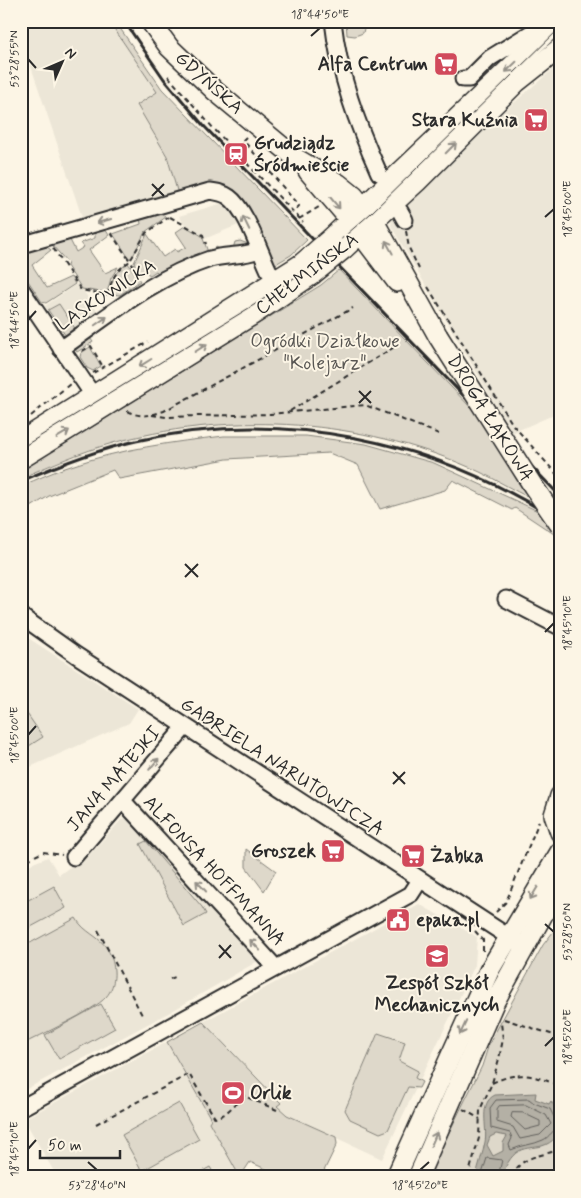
<svg xmlns="http://www.w3.org/2000/svg" width="581" height="1198" font-family="Mynerve,sans-serif">
	<style>
		.built { fill: #ece6d7 }
		.green { fill: #ded8ca; stroke: #84827a }
		.water { fill: #b4b0a5; stroke: #7d7b74; fill-rule: evenodd }
		.lines { fill: none; stroke-linecap: round; stroke-linejoin: round }
		.shore { stroke: #62605c; stroke-width: 1 }
		.minor-casing { stroke: #2b2b2b; stroke-width: 19 }
		.major-casing { stroke: #2b2b2b; stroke-width: 22 }
		.path { stroke: #2b2b2b; stroke-width: 2; stroke-dasharray: 5 4; stroke-linecap: butt }
		.minor { stroke: #fcf5e5; stroke-width: 15 }
		.major { stroke: #fcf5e5; stroke-width: 19 }
		.tram { stroke: #2b2b2b; stroke-width: 1 }
		.rail { stroke: #2b2b2b; stroke-width: 3 }
		.major-bridge-casing { stroke: #2b2b2b; stroke-width: 22; stroke-linecap: butt }
		.major-bridge { stroke: #fcf5e5; stroke-width: 19 }
		.oneway { stroke: #949088 }
		.ticks { fill: none; stroke: #2b2b2b; stroke-width: 2 }
		.labels { text-anchor: middle; dominant-baseline: central; stroke-width: 4; stroke-linejoin: round; paint-order: stroke }
		.poi-label { font-size: 19px; font-weight: bold; fill: #2b2b2b; stroke: #fcf5e5; text-anchor: start }
		.street-label { font-size: 19px; fill: #2b2b2b; stroke: #fcf5e5 }
		.park-label { font-size: 19px; fill: #585653; stroke: #fcf5e5 }
		.neatline { fill: none; stroke: #2b2b2b; stroke-width: 2 }
		.ticks-label { font-size: 12px; text-anchor: middle; fill: #2b2b2b }
	</style>
	<rect width="100%" height="100%" fill="#fcf5e5"/>
	<filter id="ink" filterUnits="userSpaceOnUse"><feTurbulence type="fractalNoise" baseFrequency=".02" numOctaves="2"/><feDisplacementMap in="SourceGraphic" scale="10" xChannelSelector="R" yChannelSelector="G"/><feConvolveMatrix kernelMatrix="1 2 1 2 8 2 1 2 1" color-interpolation-filters="sRGB"/></filter>
	<g filter="url(#ink)">
		<g class="built">
			<path d="M21,21h88l48,71 -19,13 29,51 11,38 -95,26 -62,-183z"/>
			<path d="M560,63v349l-48,21 -121,-207 1,-8 87,-85z"/>
			<path d="M226,202l12,23 -41,17 -18,-26z"/>
			<path d="M78,283l28,41 -33,21 -28,-39z"/>
			<path d="M25,636l113,73 -9,14 -108,48v-132z"/>
			<path d="M128,818l130,143 -86,50 -151,81v-224l27,-11 11,18 19,-14 3,3 41,-45z"/>
			<path d="M419,904l58,33 -2,28 -93,194 -95,-44 -10,-9 4,-4 -78,-80z"/>
			<path d="M167,1042l44,77 -2,3 31,55h-183l-33,-58z"/>
		</g>
		<g class="green">
			<path d="M109,21h6l47,68 145,151 -16,15 -17,10 -34,-69c-20,-19 -37,-9 -62,-2l-11,-38 -30,-51 20,-13z"/>
			<path d="M346,21l19,3 -2,9 -8,3 -8,-1z"/>
			<path d="M158,213l8,4 -21,15 -13,26h-3l-16,-24 28,-10 -1,-6z"/>
			<path d="M185,226l17,10 6,16 9,-5 1,4 15,-2 2,-7 5,-1 11,4v2l-91,28 -4,-4 -6,4 -5,-3 -4,3 -7,-12 13,-29 16,23 12,-8 2,3 9,-5 -10,-15z"/>
			<path d="M105,229l4,6 -20,15 16,23 13,-6 -7,11 -4,15 -25,-4 -15,-23 1,-3 -16,-18 18,-5 6,12 8,-5 -3,-4 14,-5v-7z"/>
			<path d="M46,246l5,4 -19,15 15,23 24,-11 4,7 -29,19 -4,-1 -21,-32v-17z"/>
			<path d="M128,263l12,18 -20,14 -11,-1 2,-7 3,4 6,-4 -5,-7 -3,2c2,-9 9,-14 16,-19z"/>
			<path d="M339,270l135,141 56,87c-17,-8 -33,-18 -50,-26 -108,-50 -233,-61 -348,-34 -39,9 -75,24 -111,40v-7l300,-186z"/>
			<path d="M59,304l17,26 -8,9 -20,-29z"/>
			<path d="M90,338l3,4 -16,10 -5,-7 7,-5z"/>
			<path d="M90,347l11,19 -8,5 -6,-3 -7,-11 1,-4z"/>
			<path d="M224,436h82l60,8 68,19 106,49 17,24 -42,-28 -3,2 -59,-30 -8,10 -65,19 -22,-44 -29,-12 -102,6 -108,20 -6,-9 -64,26 -28,17v-27c17,-7 33,-15 50,-20 49,-17 102,-24 153,-30z"/>
			<path d="M21,705l22,32 -22,14z"/>
			<path d="M146,841l56,66 4,7 -22,12 -44,-82z"/>
			<path d="M246,849l30,22 -12,20 -18,-24z"/>
			<path d="M54,886l12,22 -37,20 -8,-13v-11z"/>
			<path d="M76,918c8,15 23,17 32,32 8,14 9,35 -2,47 -12,14 -66,38 -85,48v-97z"/>
			<path d="M560,923v254h-133l55,-111 7,-22 54,-99z"/>
			<path d="M101,1004l14,24 -56,31 -14,-24z"/>
			<path d="M203,1022l78,81 -4,3 10,9 49,22 1,7 -16,33h-37l-34,-15 -10,15 -31,-55 2,-3 -44,-77z"/>
			<path d="M378,1033l27,9 -6,19 19,10 -3,7 7,4 -3,6 -11,-1 -20,43 -8,3 -30,-14 -5,-9z"/>
			<path d="M179,1103l20,36 -57,32 -20,-36z"/>
			<path d="M210,1167l6,10h-24z"/>
		</g>
		<path class="water" d="M536,1093l-1,6 14,5 2,-3c11,16 14,38 -9,45 -7,2 -16,1 -23,5 -9,5 -14,16 -17,26h-26c2,-12 7,-23 9,-35 3,-15 -7,-39 10,-47zM496,1134l11,2 -4,7v8l-10,5 -6,-11 3,-8z"/>
		<g class="lines">
			<g class="shore">
				<path d="M526,1105l20,10 5,9 -11,11 -20,4 -7,-12 -16,-5v-13l2,-3z"/>
				<path d="M523,1113l17,8v5l-15,4 -14,-13 1,-4z"/>
				<path d="M560,1119l-6,-2 -4,-8 -16,-6 -5,-4 -33,1 -6,8 1,20 19,5 2,5 -3,7 2,5c10,-5 22,-5 32,-10 7,-3 9,-11 17,-12"/>
				<path d="M481,1177l6,-19 15,2 -4,17"/>
			</g>
			<defs>
				<g id="minor">
					<path d="M333,21c6,54 24,103 46,152"/>
					<path d="M463,79h6l21,-21 60,-37"/>
					<path d="M400,211l5,9"/>
					<path d="M21,245l189,-54c7,1 14,2 19,6 18,13 31,56 41,76l8,8"/>
					<path d="M21,289l78,115"/>
					<path d="M61,349c47,-33 94,-72 149,-90 17,-5 31,-2 49,-9"/>
					<path d="M506,599l54,28"/>
					<path d="M21,616l55,39 442,288"/>
					<path d="M123,801l153,167"/>
					<path d="M74,857l111,-130"/>
					<path d="M21,1108l390,-214 9,-14"/>
				</g>
				<g id="major">
					<path d="M150,21l19,26 46,44 82,68 42,25 15,12 20,25 64,115"/>
					<path d="M308,171l42,49 47,62"/>
					<path d="M332,237l227,-216"/>
					<path d="M344,249l73,-67 100,-100 43,-34"/>
					<path d="M21,441l280,-177"/>
					<path d="M21,459l235,-146 56,-38"/>
					<path d="M560,796l-6,19 6,17"/>
					<path d="M396,1177l93,-206 71,-119"/>
					<path d="M418,1177l76,-174 66,-119"/>
				</g>
			</defs>
			<use href="#minor" class="minor-casing"/>
			<use href="#major" class="major-casing"/>
			<g class="path">
				<path d="M168,76l46,53 89,93"/>
				<path d="M246,137l-3,3 56,66 -6,6"/>
				<path d="M170,217l33,18 3,9"/>
				<path d="M299,219l20,-12"/>
				<path d="M406,231l3,17 10,21"/>
				<path d="M111,233l19,28 16,-28 23,-16"/>
				<path d="M53,248l28,42 32,6"/>
				<path d="M428,287l85,138 47,53"/>
				<path d="M108,295c4,-17 8,-25 22,-34l11,17"/>
				<path d="M82,351l9,-5 12,21"/>
				<path d="M93,373l55,-31"/>
				<path d="M127,411c14,7 22,5 37,0l189,-103"/>
				<path d="M290,411l106,-65"/>
				<path d="M152,415l14,2 104,-3 95,-9 74,29"/>
				<path d="M31,416l39,-32"/>
				<path d="M555,782l5,-11"/>
				<path d="M21,847l6,13 -6,2"/>
				<path d="M27,860l16,-8 19,3"/>
				<path d="M496,912l10,-10 33,-81"/>
				<path d="M555,924l5,2"/>
				<path d="M98,930l44,85"/>
				<path d="M475,931l8,9v11"/>
				<path d="M170,979l5,-2"/>
				<path d="M504,1019l56,18"/>
				<path d="M492,1083c28,-13 41,-8 68,3"/>
				<path d="M463,1109l17,10"/>
				<path d="M96,1124l93,-50 26,44 10,-4 19,-18 33,14"/>
				<path d="M21,1163l1,14"/>
				<path d="M468,1177l11,-39 1,-28 12,-27 7,-24 4,-20 -2,-16"/>
				<path d="M512,1177c8,-22 29,-20 48,-28"/>
			</g>
			<use href="#minor" class="minor"/>
			<use href="#major" class="major"/>
			<path class="tram" d="M21,448l241,-148 45,-31 63,-55 190,-186"/>
			<g class="rail">
				<path d="M124,21l40,58 39,46 357,371"/>
				<path d="M21,481c37,-16 75,-31 115,-40 147,-33 298,-2 424,81"/>
			</g>
			<defs>
				<g id="major-bridge">
					<path d="M301,264l31,-27"/>
					<path d="M312,275l32,-26"/>
					<path d="M438,336l95,150 27,39"/>
				</g>
			</defs>
			<use href="#major-bridge" class="major-bridge-casing"/>
			<use href="#major-bridge" class="major-bridge"/>
		</g>
		<defs><path id="oneway-shaft" d="M-6 0H5M1.5-3L5.5 0L1.5 3" fill="none" stroke-width="1.6" stroke-linecap="round" stroke-linejoin="round" transform="scale(1.25)"/></defs>
		<g class="oneway">
			<use href="#oneway-shaft" transform="translate(511 67) rotate(136)"/>
			<use href="#oneway-shaft" transform="translate(451 148) rotate(-45)"/>
			<use href="#oneway-shaft" transform="translate(335 203) rotate(50)"/>
			<use href="#oneway-shaft" transform="translate(104 221) rotate(164)"/>
			<use href="#oneway-shaft" transform="translate(246 223) rotate(-116)"/>
			<use href="#oneway-shaft" transform="translate(389 247) rotate(-119)"/>
			<use href="#oneway-shaft" transform="translate(101 321) rotate(-35)"/>
			<use href="#oneway-shaft" transform="translate(201 348) rotate(-32)"/>
			<use href="#oneway-shaft" transform="translate(145 363) rotate(148)"/>
			<use href="#oneway-shaft" transform="translate(63 434) rotate(-31)"/>
			<use href="#oneway-shaft" transform="translate(154 764) rotate(-50)"/>
			<use href="#oneway-shaft" transform="translate(201 886) rotate(-133)"/>
			<use href="#oneway-shaft" transform="translate(534 893) rotate(121)"/>
			<use href="#oneway-shaft" transform="translate(255 945) rotate(-133)"/>
			<use href="#oneway-shaft" transform="translate(463 1028) rotate(115)"/>
			<use href="#oneway-shaft" transform="translate(434 1139) rotate(-67)"/>
		</g>
	</g>
	<path class="ticks" d="M311,36l9,-8M28,59l8,9M152,184l12,12M152,196l12,-12M545,217l9,-8M28,320l8,-9M359,391l12,12M359,403l12,-12M185,564l13,13M185,577l13,-13M545,632l9,-9M28,735l8,-9M393,772l12,12M393,784l12,-12M545,924l9,8M219,945l12,13M219,958l12,-13M545,1046l9,-9M28,1149l8,-9M88,1162l9,8M420,1170l9,-8"/>
	<defs>
		<symbol id="supermarket-square" viewBox="-11 -11 22 22"><rect x="-9" y="-9" width="18" height="18" rx="4" fill="#d1495b" stroke="#fcf5e5"/><path d="M-6-5.5h2.5l.6 2H6L4.5 2H-2.5L-4.4-4H-6ZM-1.5 3.2a1.3 1.3 0 1 0 .1 0ZM3 3.2a1.3 1.3 0 1 0 .1 0Z" fill="#fff"/></symbol>
		<symbol id="station-square" viewBox="-11 -11 22 22"><rect x="-9" y="-9" width="18" height="18" rx="4" fill="#d1495b" stroke="#fcf5e5"/><path d="M-3-6H3Q5-6 5-4V2Q5 4 3 4L4.5 6H3L1.5 4h-3L-3 6H-4.5L-3 4Q-5 4-5 2V-4Q-5-6-3-6ZM-3.5-4v3h7v-3ZM-3.5 1v1.5H-2V1ZM2 1v1.5H3.5V1Z" fill="#fff"/></symbol>
		<symbol id="civic-square" viewBox="-11 -11 22 22"><rect x="-9" y="-9" width="18" height="18" rx="4" fill="#d1495b" stroke="#fcf5e5"/><path d="M-.6-6.5H3V-4.5H.6V-3L4-1V1h2V6H-6V1h2V-1L-.6-3ZM-1.2 2.5V6h2.4V2.5Z" fill="#fff"/></symbol>
		<symbol id="school-square" viewBox="-11 -11 22 22"><rect x="-9" y="-9" width="18" height="18" rx="4" fill="#d1495b" stroke="#fcf5e5"/><path d="M0-5L7-2L0 1L-7-2ZM-4 1L0 2.5L4 1V4Q0 6-4 4Z" fill="#fff"/></symbol>
		<symbol id="stadium-square" viewBox="-11 -11 22 22"><rect x="-9" y="-9" width="18" height="18" rx="4" fill="#d1495b" stroke="#fcf5e5"/><path d="M0-5a6.5 5 0 1 0 0 10a6.5 5 0 1 0 0-10ZM-3.5-1.8h7v3.6h-7Z" fill="#fff"/></symbol>
	</defs>
	<g fill-rule="evenodd">
		<use href="#supermarket-square" x="432" y="50" width="28" height="28"/>
		<use href="#supermarket-square" x="522" y="106" width="28" height="28"/>
		<use href="#station-square" x="222" y="140" width="28" height="28"/>
		<use href="#supermarket-square" x="319" y="837" width="28" height="28"/>
		<use href="#supermarket-square" x="399" y="842" width="28" height="28"/>
		<use href="#civic-square" x="384" y="906" width="28" height="28"/>
		<use href="#school-square" x="423" y="942" width="28" height="28"/>
		<use href="#stadium-square" x="219" y="1079" width="28" height="28"/>
	</g>
	<g class="labels">
		<g class="poi-label">
			<text x="428" y="64" text-anchor="end">Alfa Centrum</text>
			<text x="518" y="120" text-anchor="end">Stara Kuźnia</text>
			<text x="254" y="143">Grudziądz<tspan x="254" dy="22">Śródmieście</tspan></text>
			<text x="316" y="851" text-anchor="end">Groszek</text>
			<text x="430" y="856">Żabka</text>
			<text x="416" y="920">epaka.pl</text>
			<text x="437" y="983" text-anchor="middle">Zespół Szkół<tspan x="437" dy="22">Mechanicznych</tspan></text>
			<text x="250" y="1093">Orlik</text>
		</g>
		<g class="street-label">
			<text transform="translate(209 83) rotate(42)">GDYŃSKA</text>
			<text transform="translate(307 274) rotate(-37)">CHEŁMIŃSKA</text>
			<text transform="translate(106 295) rotate(-33)">LASKOWICKA</text>
			<text transform="translate(490 418) rotate(58)">DROGA ŁĄKOWA</text>
			<text transform="translate(282 767) rotate(33)">GABRIELA NARUTOWICZA</text>
			<text transform="translate(114 779) rotate(-49)">JANA MATEJKI</text>
			<text transform="translate(214 871) rotate(47)">ALFONSA HOFFMANNA</text>
		</g>
		<g class="park-label">
			<text x="325" y="341">Ogródki Działkowe<tspan x="325" dy="22">"Kolejarz"</tspan></text>
		</g>
	</g>
	<rect width="581" height="1198" fill="none" stroke="#fcf5e5" stroke-width="55"/>
	<g transform="translate(62 62) rotate(45)" stroke="#fcf5e5" stroke-width="4" paint-order="stroke">
	<path d="M0-4L9 19L0 12L-9 19Z" fill="#2b2b2b"/>
	<text y="-8" font-size="14" font-weight="bold" text-anchor="middle" fill="#2b2b2b">N</text>
	</g>
	<path d="M40 1150v8h80v-8" fill="none" stroke="#2b2b2b" stroke-width="2.5"/>
	<text x="48" y="1150" font-size="15" fill="#2b2b2b" stroke="#fcf5e5" stroke-width="4" paint-order="stroke">50 m</text>
	<rect x="28" y="28" width="526" height="1142" class="neatline"/>
	<g class="ticks-label">
		<text x="320" y="18">18°44'50"E</text>
		<text transform="translate(14 59) rotate(-90)" y="4">53°28'55"N</text>
		<text transform="translate(567 209) rotate(-90)" y="4">18°45'00"E</text>
		<text transform="translate(14 320) rotate(-90)" y="4">18°44'50"E</text>
		<text transform="translate(567 623) rotate(-90)" y="4">18°45'10"E</text>
		<text transform="translate(14 735) rotate(-90)" y="4">18°45'00"E</text>
		<text transform="translate(567 932) rotate(-90)" y="4">53°28'50"N</text>
		<text transform="translate(567 1037) rotate(-90)" y="4">18°45'20"E</text>
		<text transform="translate(14 1149) rotate(-90)" y="4">18°45'10"E</text>
		<text x="97" y="1189">53°28'40"N</text>
		<text x="420" y="1189">18°45'20"E</text>
	</g>
</svg>
